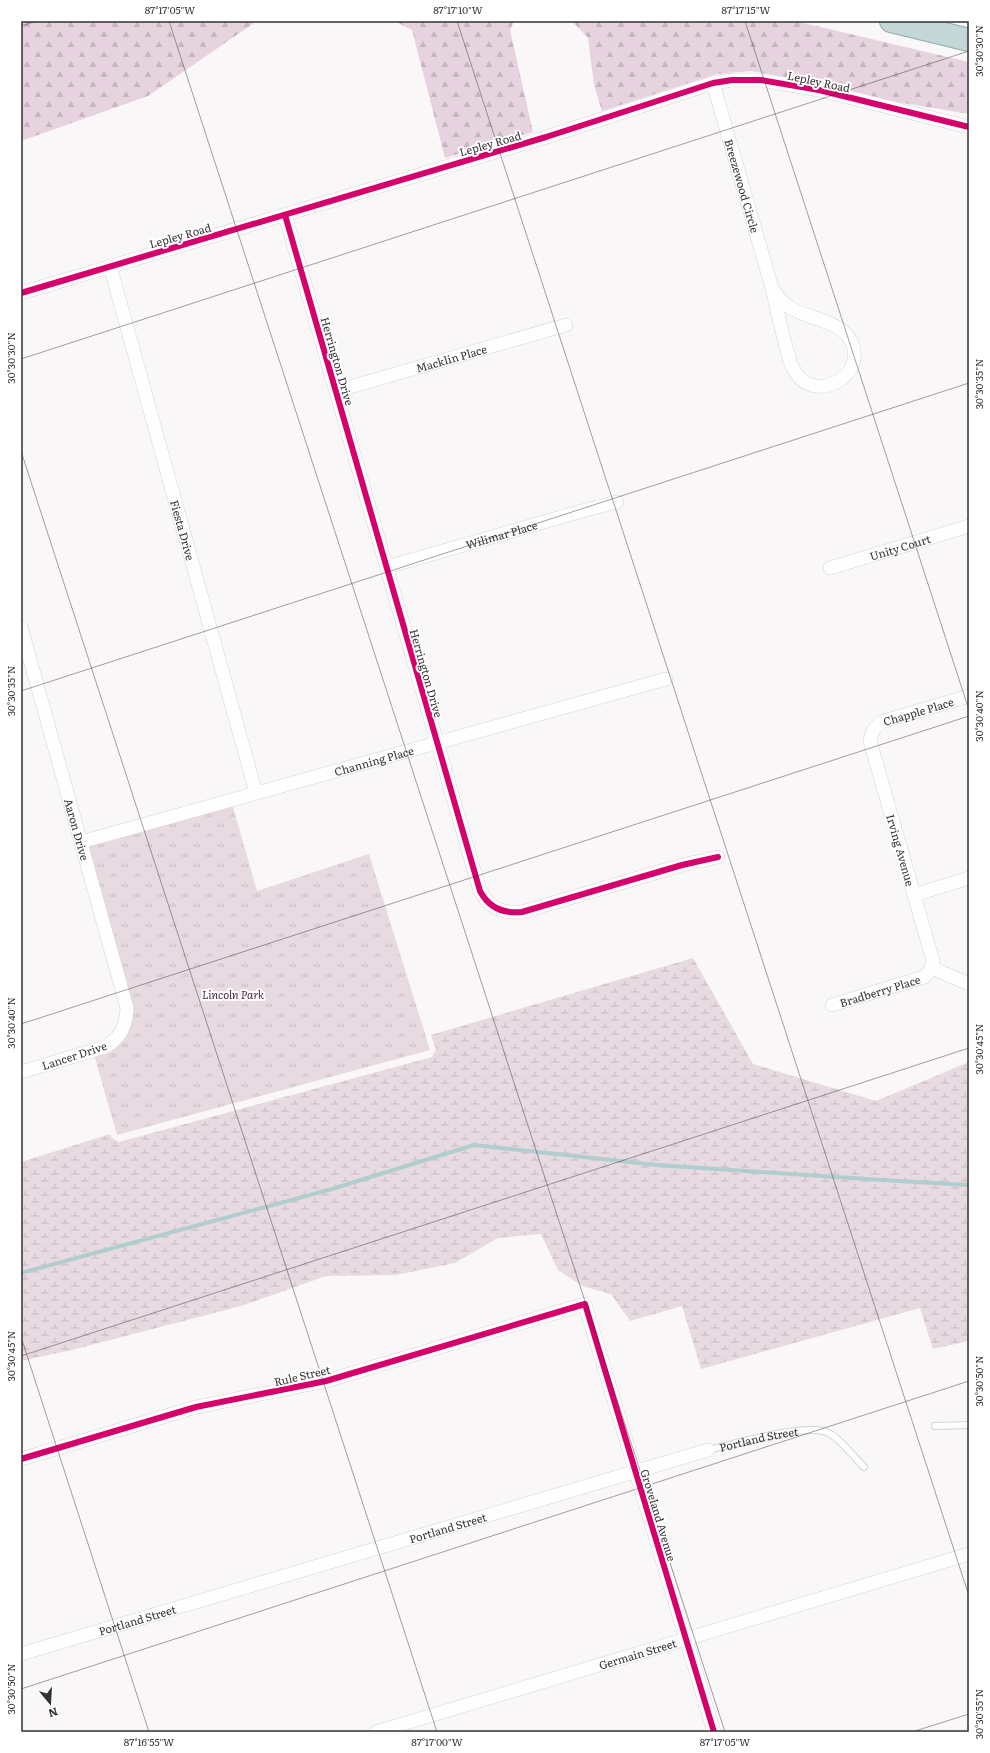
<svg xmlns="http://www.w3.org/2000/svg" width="990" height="1753" font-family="Literata,serif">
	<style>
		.grass { fill: url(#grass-tufts) }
		.forest { fill: url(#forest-firs) }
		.wetland { fill: url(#wetland-marsh) }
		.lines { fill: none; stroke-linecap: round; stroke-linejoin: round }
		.stream { stroke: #b0cece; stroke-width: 4 }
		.lane-casing { stroke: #d6d4d5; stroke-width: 8 }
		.street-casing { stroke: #d6d4d5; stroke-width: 14 }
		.highway-casing { stroke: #96aaab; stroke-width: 24 }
		.lane { stroke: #fefefe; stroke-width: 6 }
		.street { stroke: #fefefe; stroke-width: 13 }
		.highway { stroke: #c3d7d7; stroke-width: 22 }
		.cycleway-casing { stroke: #fff; stroke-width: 8 }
		.cycleway { stroke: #d6006c; stroke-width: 6 }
		.ticks { fill: none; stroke: #333132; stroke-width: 1; stroke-opacity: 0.45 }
		.labels { text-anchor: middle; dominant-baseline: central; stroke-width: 4; stroke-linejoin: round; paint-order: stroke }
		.street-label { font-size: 11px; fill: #333132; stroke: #fff }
		.park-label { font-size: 11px; font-style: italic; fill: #4b1f3c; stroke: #fff }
		.neatline { fill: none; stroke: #333132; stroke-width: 1.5 }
		.ticks-label { font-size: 10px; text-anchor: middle; fill: #333132 }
	</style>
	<defs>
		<pattern id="grass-tufts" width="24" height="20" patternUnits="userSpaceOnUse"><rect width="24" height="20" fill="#e7dae1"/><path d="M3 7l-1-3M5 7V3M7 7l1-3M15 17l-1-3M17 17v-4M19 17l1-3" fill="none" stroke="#c7bcc2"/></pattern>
		<pattern id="forest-firs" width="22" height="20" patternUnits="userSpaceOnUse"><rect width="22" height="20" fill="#e7d3df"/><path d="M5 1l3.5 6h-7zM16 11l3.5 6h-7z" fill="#c7b6c0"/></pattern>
		<pattern id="wetland-marsh" width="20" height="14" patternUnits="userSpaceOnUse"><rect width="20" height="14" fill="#e7dae1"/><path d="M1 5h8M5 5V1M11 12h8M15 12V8" fill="none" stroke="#c7bcc2"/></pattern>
	</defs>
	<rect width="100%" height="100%" fill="#faf7f9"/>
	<path class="grass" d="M231,800l26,91 112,-37 61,196 -313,85 -24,-84 34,-30 -46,-179z"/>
	<g class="forest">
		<path d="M21,21h236l-109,75 -127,45z"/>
		<path d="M394,21h120l-4,9 23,102 -88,26 -33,-128z"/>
		<path d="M572,21h223l174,41v52l-72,-12 -77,-19 -69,-12 -34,3 -115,37 -8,-26 -6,-47z"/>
	</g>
	<path class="wetland" d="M693,958l60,106 123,37 93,-39v279l-36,8 -13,-41 -219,61 -19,-63 -52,15 -19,-27 -29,-8 -24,-16 -17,-36 -43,4 -43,25 -59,12 -70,1 -85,30 -169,44 -51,11v-199l89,-28 1,3 8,5 313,-85 4,-8 -5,-14z"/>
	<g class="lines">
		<path class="stream" d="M21,1273l311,-84 142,-44 183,20 224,15 88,5"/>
		<defs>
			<g id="lane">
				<path d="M935,1426l34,-1"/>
				<path id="s1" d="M708,1450c25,-6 101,-28 121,-17 10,5 27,26 35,34"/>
			</g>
			<g id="street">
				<path id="s2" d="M713,83l59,205"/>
				<path d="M285,215l195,676c9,17 23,23 42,21l160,-47 36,-8"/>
				<path id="s3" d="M110,266l146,527"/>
				<path d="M772,288c4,6 8,12 13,16 19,16 54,14 66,37 18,35 -38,65 -57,29 -4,-5 -5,-14 -7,-20 -6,-21 -10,-41 -15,-62z"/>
				<path d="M21,293l525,-156 167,-54 19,-3h29l58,10 150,37"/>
				<path id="s4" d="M336,391l230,-66"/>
				<path id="s5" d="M387,567l195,-56 35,-9"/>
				<path id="s6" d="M830,568l139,-42"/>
				<path id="s7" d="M21,627l106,381c-1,18 -6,30 -22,39l-84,25"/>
				<path id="s8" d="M81,842l585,-163"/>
				<path d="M914,895l55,-17"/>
				<path d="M932,968l37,16"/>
				<path id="s9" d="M832,1005l92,-28 6,-6 3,-10 -63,-220c2,-10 5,-15 14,-20l85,-25"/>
				<path d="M21,1459l175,-52 130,-26 259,-77 129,428"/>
				<path id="s10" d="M21,1654l687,-204"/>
				<path id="s11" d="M376,1732l593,-178"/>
			</g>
			<path id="highway" d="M891,21l78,19"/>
		</defs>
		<use href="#lane" class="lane-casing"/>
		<use href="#street" class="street-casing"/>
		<use href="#highway" class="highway-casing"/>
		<use href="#lane" class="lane"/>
		<use href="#street" class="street"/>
		<use href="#highway" class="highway"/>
		<defs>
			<g id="cycleway">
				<path d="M285,215l195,676c9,17 23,23 42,21l160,-47 36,-8"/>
				<path d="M21,293l525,-156 167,-54 19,-3h29l58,10 150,37"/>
				<path d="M21,1459l175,-52 130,-26 259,-77 129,428"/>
			</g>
		</defs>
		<use href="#cycleway" class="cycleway-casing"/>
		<use href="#cycleway" class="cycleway"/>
	</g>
	<path class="ticks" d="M169,21l556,1711M457,21l512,1575M745,21l224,689M21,26l16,-5M21,359l948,-308M21,451l416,1281M21,691l948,-308M21,1024l948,-308M21,1337l128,395M21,1356l948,-308M21,1689l948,-308M912,1732l57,-18"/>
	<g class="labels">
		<g class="street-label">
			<text transform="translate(819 81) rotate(12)">Lepley Road</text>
			<text transform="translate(490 143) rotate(-16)">Lepley Road</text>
			<text stroke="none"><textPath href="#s2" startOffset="107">Breezewood Circle</textPath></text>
			<text transform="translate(180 235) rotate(-16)">Lepley Road</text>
			<text stroke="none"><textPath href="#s4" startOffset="120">Macklin Place</textPath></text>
			<text transform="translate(338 361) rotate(74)">Herrington Drive</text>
			<text stroke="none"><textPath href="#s3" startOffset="274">Fiesta Drive</textPath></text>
			<text stroke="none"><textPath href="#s5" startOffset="119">Wilimar Place</textPath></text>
			<text stroke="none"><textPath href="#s6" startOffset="73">Unity Court</textPath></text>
			<text transform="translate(427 673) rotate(74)">Herrington Drive</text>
			<text stroke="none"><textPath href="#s9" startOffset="405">Chapple Place</textPath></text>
			<text stroke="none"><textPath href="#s8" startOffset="304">Channing Place</textPath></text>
			<text stroke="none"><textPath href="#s7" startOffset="210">Aaron Drive</textPath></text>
			<text transform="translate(901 850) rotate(74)">Irving Avenue</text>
			<text stroke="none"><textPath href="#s9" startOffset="50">Bradberry Place</textPath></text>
			<text transform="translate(74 1055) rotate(-18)">Lancer Drive</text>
			<text transform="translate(302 1375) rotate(-13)">Rule Street</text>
			<text stroke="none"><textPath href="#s1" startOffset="52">Portland Street</textPath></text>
			<text transform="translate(659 1515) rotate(73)">Groveland Avenue</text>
			<text stroke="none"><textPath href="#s10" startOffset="445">Portland Street</textPath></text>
			<text stroke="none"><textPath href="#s10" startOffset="121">Portland Street</textPath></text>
			<text stroke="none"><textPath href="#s11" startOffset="273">Germain Street</textPath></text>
		</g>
		<g class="park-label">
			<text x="233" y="994">Lincoln Park</text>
		</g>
	</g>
	<rect width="990" height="1753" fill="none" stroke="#ffffff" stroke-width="44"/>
	<g transform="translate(50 1703) rotate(162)" stroke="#ffffff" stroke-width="3" paint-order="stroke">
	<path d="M0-3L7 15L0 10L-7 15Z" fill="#333132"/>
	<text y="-6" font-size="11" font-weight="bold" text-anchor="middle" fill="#333132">N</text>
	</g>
	<rect x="22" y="22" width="946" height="1709" class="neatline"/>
	<g class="ticks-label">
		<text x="170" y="14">87°17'05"W</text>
		<text x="458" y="14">87°17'10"W</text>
		<text x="746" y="14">87°17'15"W</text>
		<text transform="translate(979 51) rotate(-90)" y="4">30°30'30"N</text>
		<text transform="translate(11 358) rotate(-90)" y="4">30°30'30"N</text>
		<text transform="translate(979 384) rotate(-90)" y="4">30°30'35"N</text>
		<text transform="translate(11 691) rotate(-90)" y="4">30°30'35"N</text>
		<text transform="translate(979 716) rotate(-90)" y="4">30°30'40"N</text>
		<text transform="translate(11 1023) rotate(-90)" y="4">30°30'40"N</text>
		<text transform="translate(979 1049) rotate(-90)" y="4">30°30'45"N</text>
		<text transform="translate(11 1356) rotate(-90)" y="4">30°30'45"N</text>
		<text transform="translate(979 1381) rotate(-90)" y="4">30°30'50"N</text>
		<text transform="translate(11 1689) rotate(-90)" y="4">30°30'50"N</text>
		<text transform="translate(979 1714) rotate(-90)" y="4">30°30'55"N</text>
		<text x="149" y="1746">87°16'55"W</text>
		<text x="437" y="1746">87°17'00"W</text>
		<text x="725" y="1746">87°17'05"W</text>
	</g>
</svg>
